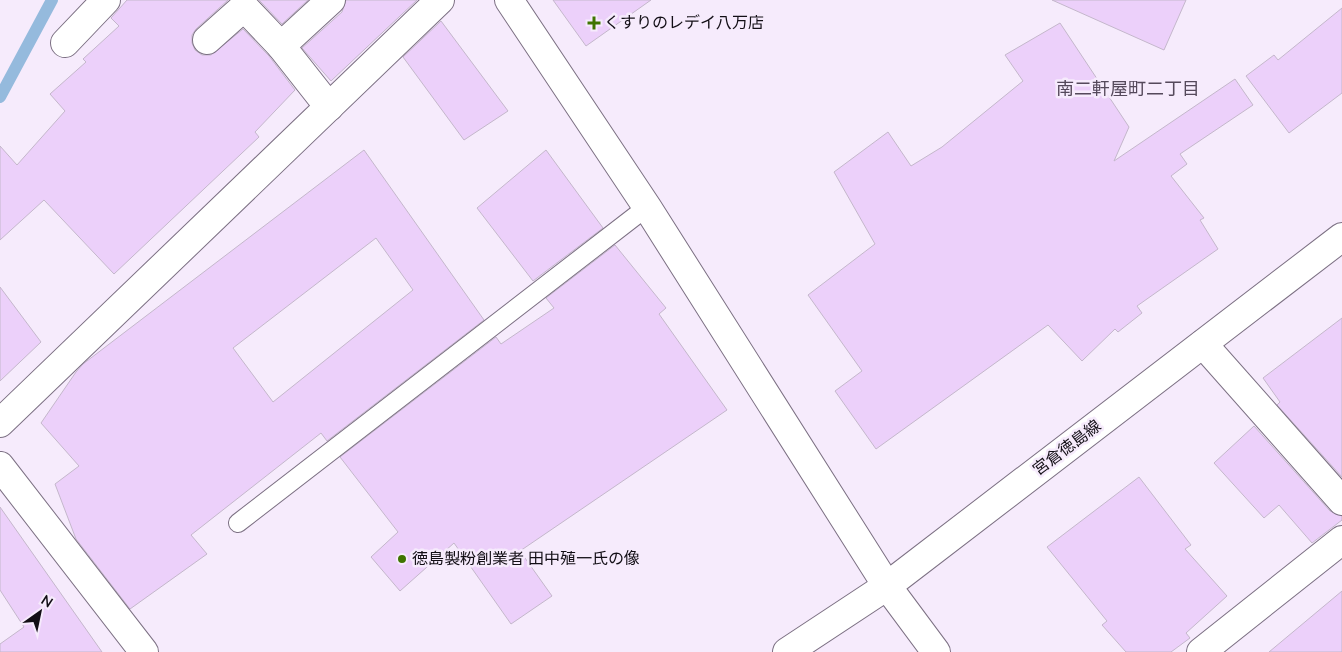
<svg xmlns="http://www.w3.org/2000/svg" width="1342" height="652" font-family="'Nunito Sans','Noto Sans JP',sans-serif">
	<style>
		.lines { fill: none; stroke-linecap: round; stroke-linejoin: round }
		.stream { stroke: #95badd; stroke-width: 12 }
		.building { fill: #ecd0fa; stroke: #c4b7cb; fill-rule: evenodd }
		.service-casing { stroke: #7c7083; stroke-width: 20 }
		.minor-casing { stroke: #7c7083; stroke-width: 30 }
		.tertiary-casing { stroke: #7c7083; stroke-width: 30 }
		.secondary-casing { stroke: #7c7083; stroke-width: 30 }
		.service { stroke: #fff; stroke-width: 18 }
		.minor { stroke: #fff; stroke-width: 28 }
		.tertiary { stroke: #fff; stroke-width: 28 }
		.secondary { stroke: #fff; stroke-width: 28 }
		.poi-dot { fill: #3f7400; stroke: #f6ebfc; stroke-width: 2 }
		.labels { text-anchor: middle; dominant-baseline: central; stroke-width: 5; stroke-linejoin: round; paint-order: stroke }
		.poi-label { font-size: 16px; fill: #120e15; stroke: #f6ebfc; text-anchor: start }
		.street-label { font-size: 16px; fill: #120e15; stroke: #f6ebfc }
		.neighbourhood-label { font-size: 18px; fill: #55495b; stroke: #f6ebfc }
	</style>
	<rect width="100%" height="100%" fill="#f6ebfc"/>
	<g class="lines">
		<path class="stream" d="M0,97l52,-97"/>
	</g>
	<g class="building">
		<path d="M127,0h101l-32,29 -4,6v8l3,7 7,5h9l32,-26 26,27 26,34 -40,42 4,5 -145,137 -70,-74 -44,40v-94l17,19 48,-54 -15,-17 36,-32 -3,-3 36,-33 -8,-8z"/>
		<path d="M259,0h49l-26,24z"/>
		<path d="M346,0h71l-86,81 -29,-33 40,-36z"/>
		<path d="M553,0h98l-65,46z"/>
		<path d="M1052,0h134l-22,50z"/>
		<path d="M1342,8v85l-53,40 -43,-57 28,-21 4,5z"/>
		<path d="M441,21l67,90 -44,29 -61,-83z"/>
		<path d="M1060,23l69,104 -15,34 121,-82 18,26 -73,49 7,10 -16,12 33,42 -4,2 18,29 -81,57 5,7 -24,19 -3,-3 -33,32 -34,-36 -172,124 -41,-58 27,-20 -54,-76 67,-51 -41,-72 54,-40 23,34 31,-19 81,-66 -18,-26z"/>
		<path d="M364,150l120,170 -157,121 -6,-8 -130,102 16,19 -77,55 -54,-70 -21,-55 24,-18 -38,-43 35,-51 7,-8zM376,238l37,52 -140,112 -40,-54z"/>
		<path d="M546,150l57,78 -70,53 -56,-73z"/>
		<path d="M615,245l51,63 -7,6 68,96 -207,141 32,45 -41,28 -57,-81 -54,48 -29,-34 27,-25 -58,-75 156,-120 5,7 53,-36 -8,-10z"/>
		<path d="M0,287l41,55 -41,39z"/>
		<path d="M1342,318v159l-65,-72 3,-3 -17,-24z"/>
		<path d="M1254,426l76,85 12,5v4l-30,23 -33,-38 -15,13 -50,-55z"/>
		<path d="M1139,477l52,68 -6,4 42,47 -41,37 4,5 -19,14h-45l-24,-27 5,-4 -60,-74z"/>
		<path d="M0,507l102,145h-102v-8l24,-17 -24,-37z"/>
		<path d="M1342,591v61h-73z"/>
	</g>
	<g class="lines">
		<defs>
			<path id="service" d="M238,523l409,-316"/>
			<g id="minor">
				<path d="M207,40l37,-33 37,39 50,-46"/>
				<path d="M65,43l41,-43"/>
				<path d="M281,46l48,61"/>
				<path d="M1203,344l139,157"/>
				<path d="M0,423l440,-423"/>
				<path d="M0,466l144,186"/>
				<path d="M887,586l49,66"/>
				<path d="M1201,652l141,-112"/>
			</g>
			<path id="tertiary" d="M509,0l138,207 240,379"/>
			<path id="secondary" d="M787,652l100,-66 455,-349"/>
		</defs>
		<use href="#service" class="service-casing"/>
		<use href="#minor" class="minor-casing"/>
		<use href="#tertiary" class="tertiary-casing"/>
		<use href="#secondary" class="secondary-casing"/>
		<use href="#service" class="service"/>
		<use href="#minor" class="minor"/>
		<use href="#tertiary" class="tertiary"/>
		<use href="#secondary" class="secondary"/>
	</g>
	<g class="poi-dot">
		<path d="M591.5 15.5h5v5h5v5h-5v5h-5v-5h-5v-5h5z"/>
		<circle cx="402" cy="559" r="5"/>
	</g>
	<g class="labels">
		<g class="poi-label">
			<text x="604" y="23">くすりのレデイ八万店</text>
			<text x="412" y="559">徳島製粉創業者 田中殖一氏の像</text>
		</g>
		<g class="street-label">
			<text transform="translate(1067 448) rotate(-37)">宮倉徳島線</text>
		</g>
		<g class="neighbourhood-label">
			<text x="1128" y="89">南二軒屋町二丁目</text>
		</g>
	</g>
	<g transform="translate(40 612) rotate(33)" stroke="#f6ebfc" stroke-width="4" paint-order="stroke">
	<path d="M0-4L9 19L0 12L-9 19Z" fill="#120e15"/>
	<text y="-8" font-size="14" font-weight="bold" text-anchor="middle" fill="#120e15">N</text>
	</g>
</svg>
